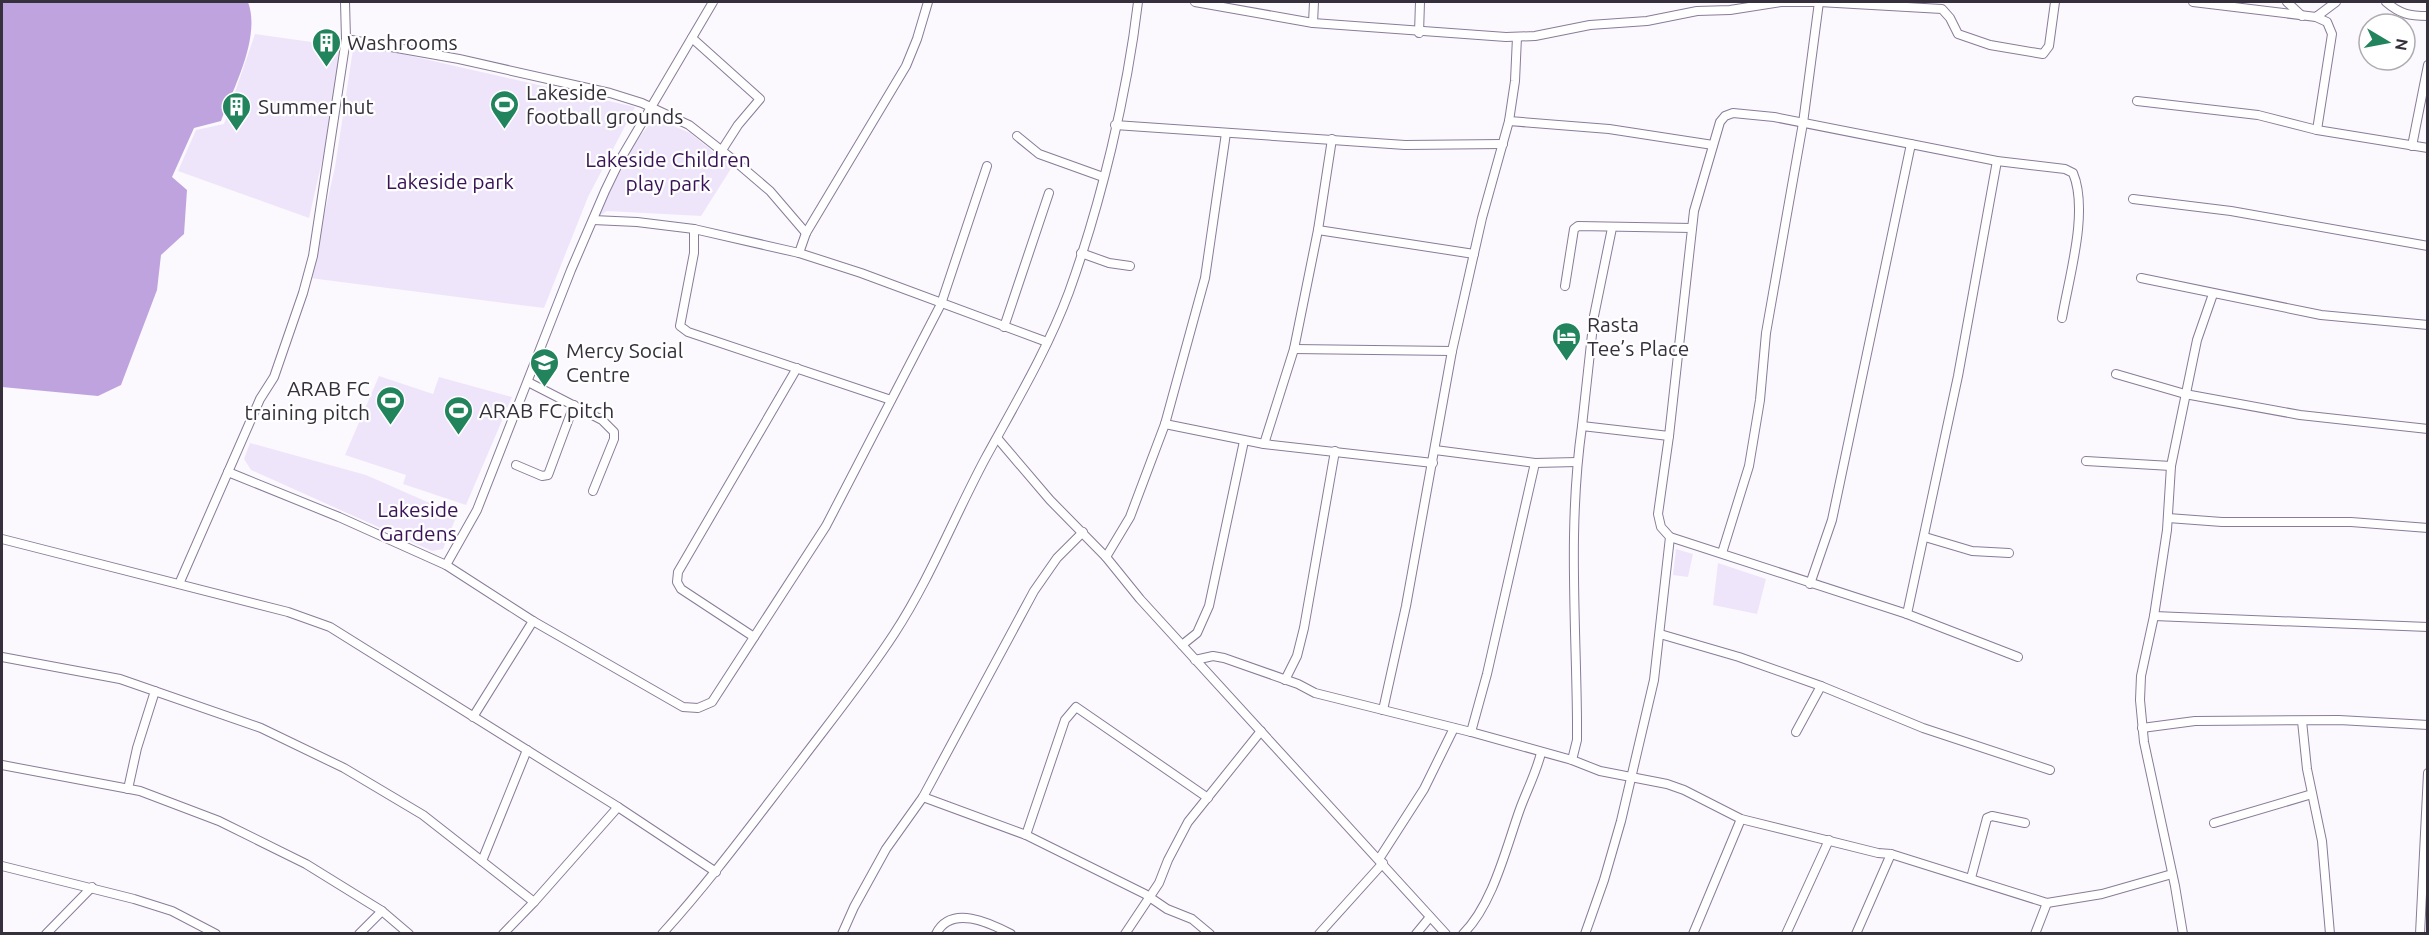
<svg xmlns="http://www.w3.org/2000/svg" width="2429" height="935" font-family="Ubuntu,sans-serif">
	<style>
		.green { fill: #efe5fb }
		.water { fill: #bfa3de }
		.lines { fill: none; stroke-linecap: round; stroke-linejoin: round }
		.street-casing { stroke: #897c98; stroke-width: 10 }
		.street { stroke: #fff; stroke-width: 8 }
		.labels { text-anchor: middle; dominant-baseline: central; stroke-width: 4.5; stroke-linejoin: round; paint-order: stroke }
		.poi-label { font-size: 21px; fill: #36303c; stroke: #fff; text-anchor: start }
		.park-label { font-size: 21px; fill: #391257; stroke: #fff }
	</style>
	<rect width="100%" height="100%" fill="#fbf8fe"/>
	<g class="green">
		<path d="M255,34l85,12 -13,93 -18,79 -131,-47 18,-41 28,-6z"/>
		<path d="M354,43l281,64 -47,90 -44,111 -234,-30 25,-111z"/>
		<path d="M655,118l35,15 42,34 -31,49 -94,-5 -14,9 27,-60z"/>
		<path d="M379,376l54,18 6,-17 73,20 -46,108 -63,-21 3,-9 -61,-20z"/>
		<path d="M250,443l116,32 91,40 -14,34 -11,2 -181,-81 -7,-11z"/>
		<path d="M1676,549l17,5 -5,23 -15,-2z"/>
		<path d="M1718,563l48,16 -9,35 -44,-9z"/>
	</g>
	<path class="water" d="M6,2h242c13,35 -14,85 -27,119l-27,7 -22,49 15,13 -3,44 -23,21 -4,35 -36,95 -23,11 -96,-9v-356l1,-28z"/>
	<g class="lines">
		<defs>
			<g id="street">
				<path d="M1195,2l118,21 193,14 29,-1 55,-11 57,-4 50,-10 33,-1 51,-8h38l123,7 8,9 8,16 32,11 53,9 6,-8 6,-44"/>
				<path d="M2193,2l123,15 20,-15"/>
				<path d="M2287,2l15,14"/>
				<path d="M2386,2c14,12 23,14 42,14"/>
				<path d="M2316,17l11,5 5,12 -15,96"/>
				<path d="M1313,23l1,-21"/>
				<path d="M1419,33l1,-31"/>
				<path d="M692,38l68,61 -22,26 -16,25"/>
				<path d="M346,39l113,20 151,34 32,10 47,22 47,37 34,29 36,42"/>
				<path d="M2137,101l121,14 59,15 111,18"/>
				<path d="M1509,121l100,8 104,16"/>
				<path d="M1115,125l290,20 98,-1"/>
				<path d="M1017,136l22,18 64,23"/>
				<path d="M2412,146l16,-81"/>
				<path d="M2133,199l98,12 197,35"/>
				<path d="M593,220l44,2 57,7 105,24 62,20 186,69"/>
				<path d="M694,229v24l-14,73 8,6 203,68"/>
				<path d="M1318,230l156,24"/>
				<path d="M799,253l7,-20 100,-167 11,-27 11,-37"/>
				<path d="M1081,253l28,10 21,3"/>
				<path d="M2141,278l180,37 107,10"/>
				<path d="M1565,286l9,-57 4,-3 114,2"/>
				<path d="M1004,327l45,-134"/>
				<path d="M1294,349l158,2"/>
				<path d="M2116,374l69,20 115,21 128,14"/>
				<path d="M528,382l74,38 12,12v7l-21,52"/>
				<path d="M1165,424l99,20 169,19"/>
				<path d="M1582,426l12,-110 18,-88"/>
				<path d="M998,439l52,61 56,57 34,42 306,335"/>
				<path d="M1264,444l30,-95 24,-119 14,-91"/>
				<path d="M1435,450l100,13 42,-1"/>
				<path d="M2086,461l85,5"/>
				<path d="M516,465l26,11 6,-1 26,-70"/>
				<path d="M228,472l111,45 107,48 87,56 150,86 15,1 14,-6 114,-176 115,-222 46,-138"/>
				<path d="M2168,518l54,4h129l77,6"/>
				<path d="M1670,537l237,77 111,43"/>
				<path d="M1925,537l47,14 37,2"/>
				<path d="M2,539l286,73 42,15 288,180 98,65"/>
				<path d="M1722,553l27,-87 11,-66 6,-67 37,-210 16,-121"/>
				<path d="M1106,557l24,-40 35,-93 40,-146 21,-145"/>
				<path d="M446,565l31,-55 94,-240 34,-79 15,-31 93,-158"/>
				<path d="M179,584l81,-185 14,-22 29,-84 10,-37 33,-217 -1,-37"/>
				<path d="M1810,584l22,-64 79,-376"/>
				<path d="M1907,614l51,-238 39,-215"/>
				<path d="M2154,616l274,11"/>
				<path d="M1660,634l79,23 82,29 102,42 127,42"/>
				<path d="M754,637l-73,-48 -4,-7 1,-10 119,-204"/>
				<path d="M1182,645l15,-12 12,-27 35,-165"/>
				<path d="M2,657l118,22 141,49 83,40 79,47 111,87"/>
				<path d="M1195,660l18,-4 11,2 74,26 17,9 156,39 101,28 28,11 67,13 17,6 57,29 137,34 13,1 156,49 55,-9 70,-20"/>
				<path d="M1285,680l12,-24 7,-28 31,-177"/>
				<path d="M1383,710l23,-104 46,-255 30,-133 27,-97 6,-40 2,-44"/>
				<path d="M473,717l60,-96"/>
				<path d="M2302,721l5,48 15,72 8,93"/>
				<path d="M2142,728l53,-7 144,-1 89,5"/>
				<path d="M1471,732l16,-58 48,-211"/>
				<path d="M1796,732l25,-46"/>
				<path d="M1572,760l5,-20v-20c-1,-100 -9,-195 5,-294l87,10"/>
				<path d="M2,765l138,26 79,30 87,43 76,47 27,23"/>
				<path d="M128,789l9,-41 18,-57"/>
				<path d="M923,797l103,38 119,59 22,15 25,10 18,15"/>
				<path d="M2214,823l98,-29"/>
				<path d="M1026,835l39,-115 11,-13 132,91"/>
				<path d="M1379,859l45,-70 30,-61"/>
				<path d="M482,861l45,-111"/>
				<path d="M2,866l132,33 38,12 44,23"/>
				<path d="M1971,878l16,-60 5,-2 33,7"/>
				<path d="M46,934l46,-47"/>
				<path d="M359,934l23,-23"/>
				<path d="M503,934l31,-32 84,-95"/>
				<path d="M662,934c48,-53 90,-110 134,-167 33,-44 68,-87 98,-133 36,-55 60,-117 91,-175 30,-55 62,-108 84,-167 32,-89 58,-197 69,-290"/>
				<path d="M842,934l12,-27 32,-58 37,-52 111,-206 23,-33 26,-26"/>
				<path d="M936,934c15,-30 54,-11 75,0"/>
				<path d="M1125,934l34,-51 9,-23 20,-38 73,-91"/>
				<path d="M1319,934l64,-71"/>
				<path d="M1416,934l14,-17"/>
				<path d="M1463,934c30,-30 43,-86 57,-125 7,-19 16,-36 21,-56"/>
				<path d="M1585,934l19,-54 17,-59 33,-141 16,-143 -9,-10 -3,-13 11,-78 25,-225 26,-89 5,-6 8,-3 41,4 223,44 68,8 8,4c16,38 -4,104 -11,145"/>
				<path d="M1693,934l48,-115"/>
				<path d="M1786,934l43,-94"/>
				<path d="M1856,934l35,-80"/>
				<path d="M2035,934l12,-31"/>
				<path d="M2183,934l-8,-48 -31,-144 -4,-42 1,-24 13,-60 13,-86 4,-64 26,-126 16,-46"/>
				<path d="M2420,934l8,-161"/>
			</g>
		</defs>
		<use href="#street" class="street-casing"/>
		<use href="#street" class="street"/>
	</g>
	<defs>
		<symbol id="building-pin" viewBox="-11 -11 22 30"><path d="M0 17L-7.5 6A9.5 9.5 0 1 1 7.5 6Z" fill="#22845d" stroke="#fff"/><path d="M-4-6H4V6H1V3H-1V6H-4ZM-2.5-4.3h1.7v1.8h-1.7ZM.8-4.3h1.7v1.8H.8ZM-2.5-1h1.7V.8h-1.7ZM.8-1h1.7V.8H.8Z" fill="#fff"/></symbol>
		<symbol id="stadium-pin" viewBox="-11 -11 22 30"><path d="M0 17L-7.5 6A9.5 9.5 0 1 1 7.5 6Z" fill="#22845d" stroke="#fff"/><path d="M0-5a6.5 5 0 1 0 0 10a6.5 5 0 1 0 0-10ZM-3.5-1.8h7v3.6h-7Z" fill="#fff"/></symbol>
		<symbol id="hotel-pin" viewBox="-11 -11 22 30"><path d="M0 17L-7.5 6A9.5 9.5 0 1 1 7.5 6Z" fill="#22845d" stroke="#fff"/><path d="M-6-4.5h1.5V1H6V5H4.5V3h-9V5H-6ZM-4 0a1.8 1.8 0 1 1 3.6 0ZM.5 0V-2.5h3Q6-2.5 6 0Z" fill="#fff"/></symbol>
		<symbol id="school-pin" viewBox="-11 -11 22 30"><path d="M0 17L-7.5 6A9.5 9.5 0 1 1 7.5 6Z" fill="#22845d" stroke="#fff"/><path d="M0-5L7-2L0 1L-7-2ZM-4 1L0 2.5L4 1V4Q0 6-4 4Z" fill="#fff"/></symbol>
	</defs>
	<g fill-rule="evenodd">
		<use href="#building-pin" x="310" y="26" width="33" height="45"/>
		<use href="#stadium-pin" x="488" y="88" width="33" height="45"/>
		<use href="#building-pin" x="220" y="90" width="33" height="45"/>
		<use href="#hotel-pin" x="1550" y="320" width="33" height="45"/>
		<use href="#school-pin" x="528" y="346" width="33" height="45"/>
		<use href="#stadium-pin" x="374" y="384" width="33" height="45"/>
		<use href="#stadium-pin" x="442" y="394" width="33" height="45"/>
	</g>
	<g class="labels">
		<g class="poi-label">
			<text x="347" y="42">Washrooms</text>
			<text x="526" y="92">Lakeside<tspan x="526" dy="24">football grounds</tspan></text>
			<text x="258" y="106">Summer hut</text>
			<text x="1587" y="324">Rasta<tspan x="1587" dy="24">Tee’s Place</tspan></text>
			<text x="566" y="350">Mercy Social<tspan x="566" dy="24">Centre</tspan></text>
			<text x="370" y="388" text-anchor="end">ARAB FC<tspan x="370" dy="24">training pitch</tspan></text>
			<text x="479" y="410">ARAB FC pitch</text>
		</g>
		<g class="park-label">
			<text x="668" y="159">Lakeside Children<tspan x="668" dy="24">play park</tspan></text>
			<text x="450" y="181">Lakeside park</text>
			<text x="418" y="509">Lakeside<tspan x="418" dy="24">Gardens</tspan></text>
		</g>
	</g>
	<rect width="2429" height="935" fill="none" stroke="#36303c" stroke-width="6"/>
	<g transform="translate(2387 42) rotate(100)"><circle r="28" fill="#ffffff" stroke="#afacb1" stroke-width="1.5"/>
	<path d="M0-4.5L10 22L0 15L-10 22Z" fill="#22845d"/>
	<text y="-9" font-size="16" font-weight="bold" text-anchor="middle" fill="#36303c">N</text>
	</g>
</svg>
